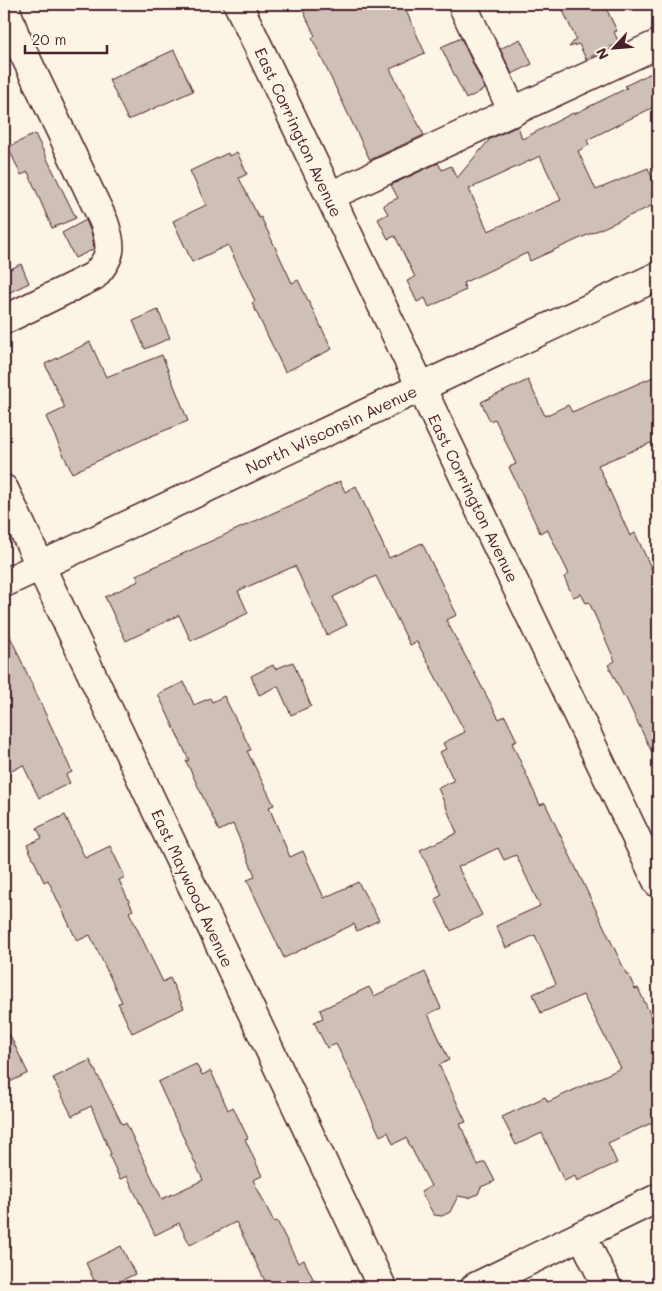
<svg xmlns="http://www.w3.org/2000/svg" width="662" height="1291" font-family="Mali,sans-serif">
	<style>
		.building { fill: #cfc0b7; stroke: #4a1f2b; fill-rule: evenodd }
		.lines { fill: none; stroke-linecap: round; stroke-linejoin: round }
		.minor-casing { stroke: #4a1f2b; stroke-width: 31 }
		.minor { stroke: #fcf5e5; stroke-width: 28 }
		.labels { text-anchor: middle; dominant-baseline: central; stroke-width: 4; stroke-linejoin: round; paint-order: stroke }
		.street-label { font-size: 16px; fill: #4a1f2b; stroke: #fcf5e5 }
	</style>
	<rect width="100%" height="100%" fill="#fcf5e5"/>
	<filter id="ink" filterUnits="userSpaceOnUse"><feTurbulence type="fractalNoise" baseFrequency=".02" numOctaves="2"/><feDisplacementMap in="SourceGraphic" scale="10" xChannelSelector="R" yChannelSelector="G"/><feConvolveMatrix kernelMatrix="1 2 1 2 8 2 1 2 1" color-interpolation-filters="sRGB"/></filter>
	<g filter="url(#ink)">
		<g class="building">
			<path d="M300,4h103l22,49 -35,16 34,66 -54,25 -58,-122 3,-2z"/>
			<path d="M560,4h44l13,27 -3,1 5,11 -33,16 -7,-15 -10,3 7,-8z"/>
			<path d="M461,38l24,51 -19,10 -25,-52z"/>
			<path d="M520,39l12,25 -20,10 -12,-25z"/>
			<path d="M174,50l19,41 -65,29 -19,-40z"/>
			<path d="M651,73l7,15v17l-71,35 2,5 -11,6 18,39 52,-22 10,24v11l-128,58 -3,-8 -64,30 3,7 -37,17 -4,-9 -8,4 -10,-21 8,-4 -20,-41 -7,3 -10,-20 10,-5 -5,-9 15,-7 -7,-13 47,-22 4,7 9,-4 6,12 33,-39 28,-13 4,13 51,-26 1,1 53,-26 -2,-2zM540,156l21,44 -73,31 -19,-42z"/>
			<path d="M35,134l41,84 -24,10 -24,-56 -7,3 -13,-28z"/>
			<path d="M237,152l10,22 -8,4 20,40 2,-1 31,66 6,-3 34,69 -47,23 -33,-69 3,-2 -27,-56 -36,17 -19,-41 33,-16 -16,-34 38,-18 1,3z"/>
			<path d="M86,220l6,15 2,14 -19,9 -13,-25z"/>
			<path d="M21,264l8,19 -25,12v-23z"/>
			<path d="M158,310l12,28 -25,11 -12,-28z"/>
			<path d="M90,342l16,35 56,-22 26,66 -44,18 -72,34 -26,-56 19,-9 -20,-44z"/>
			<path d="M658,375v65l-60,25 32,71 5,-3 23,50v182l-33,-69 -1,1 -16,-32 7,-4 -26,-59 -3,1 -5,-9 -8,3 -9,-20 5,-3 -22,-45 -7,4 -31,-66 7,-3 -21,-45 -5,2 -9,-19 47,-22 17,36 23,-11 4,7z"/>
			<path d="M340,481l5,11 11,-6 33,72 33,-15 35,72 -11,5 53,99 6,-3 12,25 -5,2 28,62 5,-2 82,172 1,-1 7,15 3,-1 20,43v89l-50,23 9,20 -40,18 -2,-5 -11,5 -22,-48 -26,12 -14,-28 43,-20 3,5 73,-34 -38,-73 -42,18 -8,-19 23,-10 -21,-49 -29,13 -10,-22 44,-20 -24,-51 -12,5 -6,-12 -40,19 24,48 -31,16 -16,-32 7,-4 -22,-45 37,-17 -19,-45 16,-7 -14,-29 6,-3 -3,-6 22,-11 -48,-90 -7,3 -34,-69 -43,21 14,28 -20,10 -32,-69 -57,25 10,22 -57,28 -12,-26 -53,26 -21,-44 34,-16 -3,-6 179,-81z"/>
			<path d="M4,623l68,149 -6,3 4,8 -31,15 -16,-33 -19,10z"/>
			<path d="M293,662l18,44 -20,9 -13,-29 -19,9 -8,-19 22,-11 2,4z"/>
			<path d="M184,682l10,23 16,-7 2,4 12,-6 27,54 -4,1 27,54 -5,2 21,50 13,-6 21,47 34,-16 21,38 -22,11 -3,-7 -70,34 -37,-78 8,-3 -1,-4 -21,-49 -14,7 -33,-70 3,-1 -31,-66z"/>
			<path d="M65,815l20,43 25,-12 15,31 -6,3 14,30 -4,2 34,70 7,-4 14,30 -52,25 -14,-30 4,-1 -32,-67 -13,6 -29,-61 -4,2 -17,-37 15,-7 -5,-10z"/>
			<path d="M425,972l16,36 -13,6 21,46 -10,5 27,57 -6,2 18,41 7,-3 10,19 -14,6 -3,7 -9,4 -11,-2 -8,16 -8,4 -8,-1 -13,-23 10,-6 -25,-48 -13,6 -5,-12 -8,4 -21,-46 -23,-46 -9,4 -13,-26 9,-4 -3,-8 49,-23 5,9z"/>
			<path d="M4,1023l24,50 -24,12z"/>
			<path d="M90,1060l32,64 4,-1 36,76 41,-19 -45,-98 38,-18 6,11 9,-4 17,39 5,-3 15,31 -3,1 17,37 -9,4 21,42 3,-1 21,42 6,-3 13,27h-49l-32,-65 -46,23 -11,-22 -24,12 -28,-59 -7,3 -11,-24 2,-1 -20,-48 -19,10 -19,-38z"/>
			<path d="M121,1246l14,28 -27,13h-11l-11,-24z"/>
		</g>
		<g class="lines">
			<defs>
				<g id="minor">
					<path d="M238,4l420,879"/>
					<path d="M462,4l51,108"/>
					<path d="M330,196l328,-152"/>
					<path d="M4,320l90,-44c19,-20 18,-29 10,-54l-89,-187 -11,-31"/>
					<path d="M4,489l378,798"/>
					<path d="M4,583l654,-307"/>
					<path d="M582,1235l25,52"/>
					<path d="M475,1287l183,-89"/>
				</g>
			</defs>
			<use href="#minor" class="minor-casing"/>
			<use href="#minor" class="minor"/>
		</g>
	</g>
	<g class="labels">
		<g class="street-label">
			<text transform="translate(299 132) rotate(65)">East Corrington Avenue</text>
			<text transform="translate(331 429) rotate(-25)">North Wisconsin Avenue</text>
			<text transform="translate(474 498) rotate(64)">East Corrington Avenue</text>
			<text transform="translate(193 888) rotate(65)">East Maywood Avenue</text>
		</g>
	</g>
	<rect width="662" height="1291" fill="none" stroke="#fcf5e5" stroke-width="20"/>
	<rect x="10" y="10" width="642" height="1271" fill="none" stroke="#4a1f2b" stroke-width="2" filter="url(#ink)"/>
	<g transform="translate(614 48) rotate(244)" stroke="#fcf5e5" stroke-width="4" paint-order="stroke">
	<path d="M0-4L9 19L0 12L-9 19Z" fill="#4a1f2b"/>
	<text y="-8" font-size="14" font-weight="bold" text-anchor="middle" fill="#4a1f2b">N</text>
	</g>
	<path d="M25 45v8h82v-8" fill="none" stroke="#4a1f2b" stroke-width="2.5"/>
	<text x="32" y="45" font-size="15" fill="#4a1f2b" stroke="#fcf5e5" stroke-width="4" paint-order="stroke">20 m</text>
</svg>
